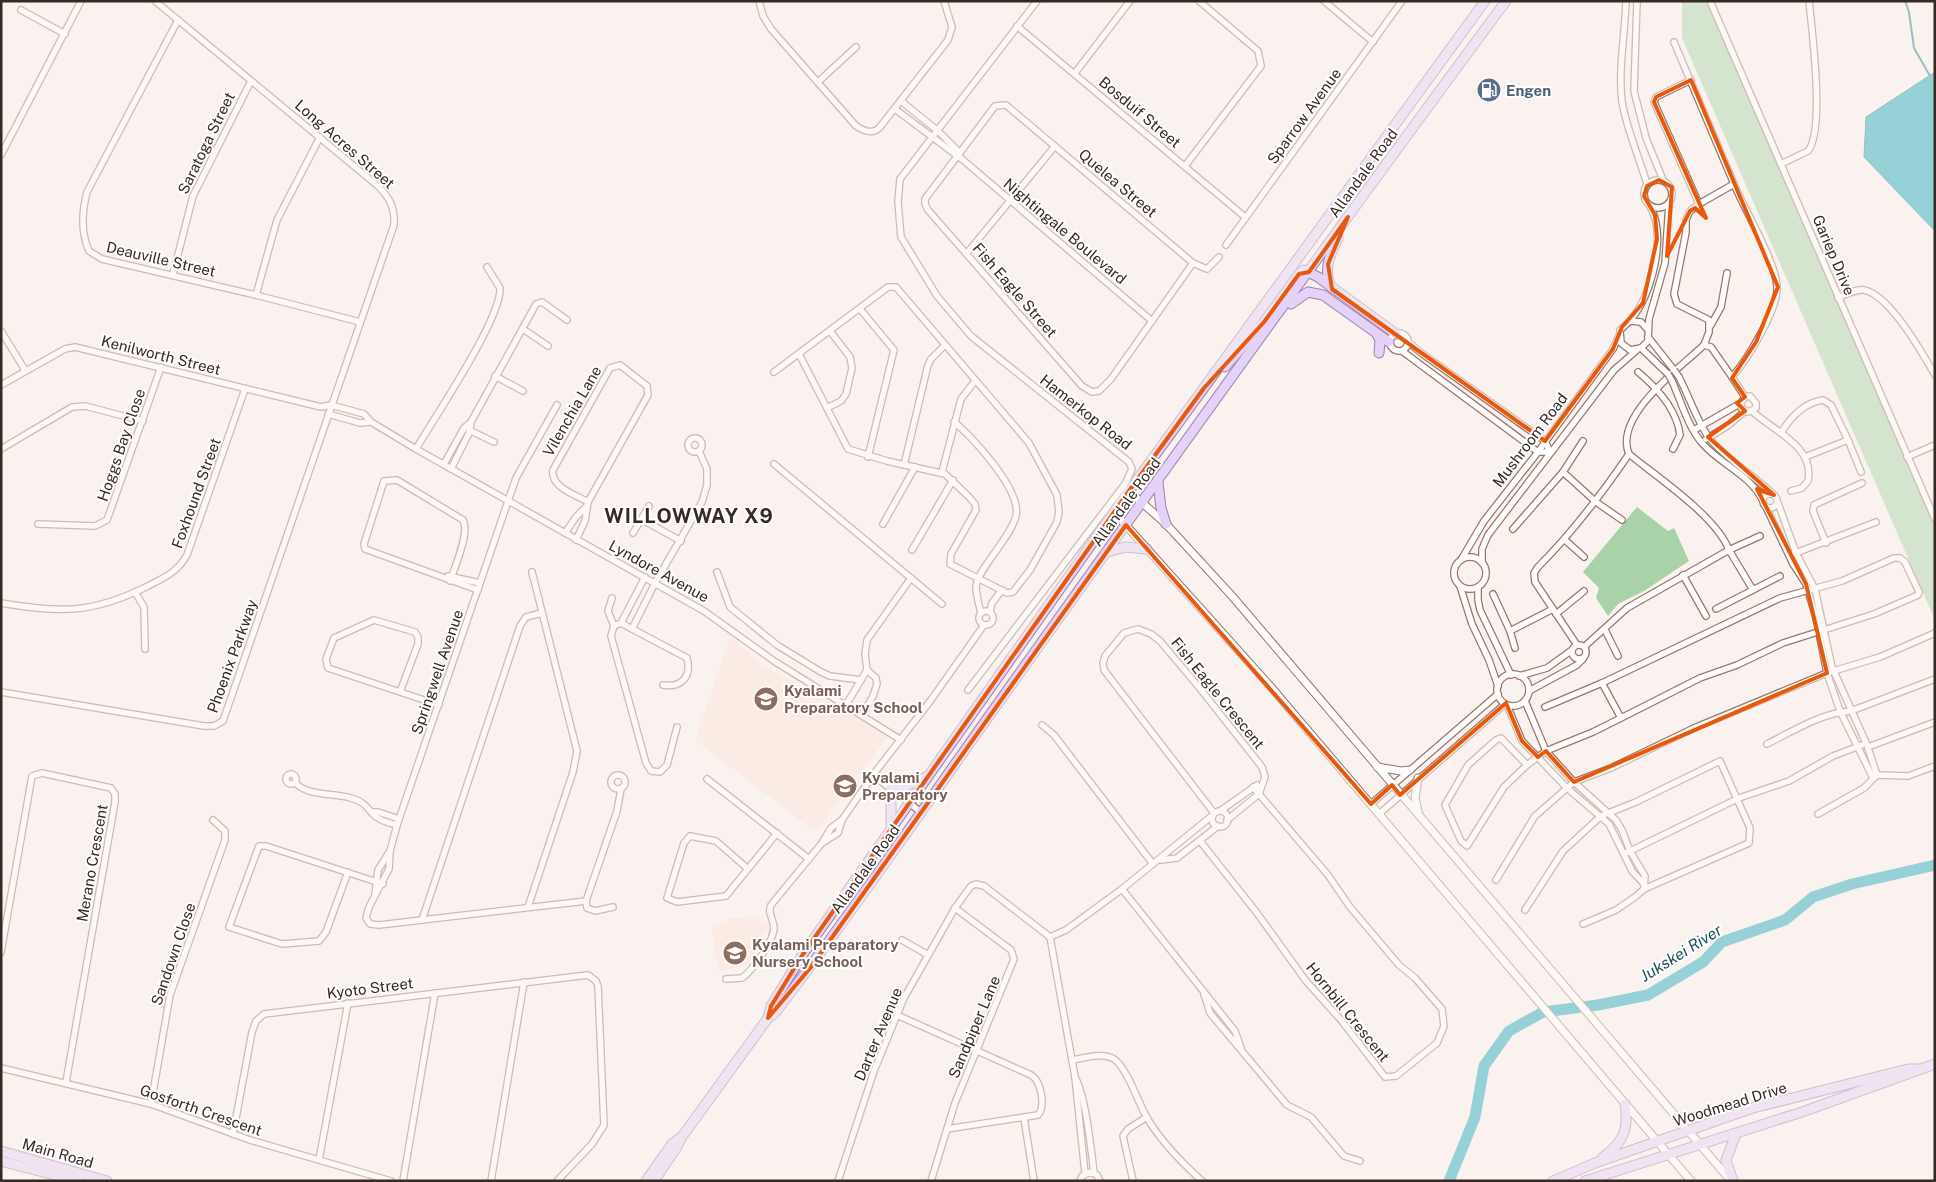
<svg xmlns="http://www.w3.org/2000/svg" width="1936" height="1182" font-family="'Public Sans',sans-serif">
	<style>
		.education { fill: #fbe5d8 }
		.green { fill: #a9d2a8 }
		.water { fill: #1ba8b8; stroke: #23828c }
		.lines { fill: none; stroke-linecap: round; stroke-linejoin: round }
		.stream { stroke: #23828c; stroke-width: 2 }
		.river { stroke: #1ba8b8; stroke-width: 11 }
		.minor-casing { stroke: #98776b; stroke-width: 8 }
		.tertiary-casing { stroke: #98776b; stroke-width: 9 }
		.primary-casing { stroke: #9d83ab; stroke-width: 11 }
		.minor { stroke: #fff; stroke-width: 5.5 }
		.tertiary { stroke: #fff; stroke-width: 7 }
		.primary { stroke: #e5d2f8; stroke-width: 9 }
		.minor-bridge-casing { stroke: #98776b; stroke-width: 8; stroke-linecap: butt }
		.minor-bridge { stroke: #fff; stroke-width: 5.5 }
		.marked { fill: none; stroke: #e8590c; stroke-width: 4; stroke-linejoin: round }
		.labels { text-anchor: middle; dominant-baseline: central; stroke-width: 4; stroke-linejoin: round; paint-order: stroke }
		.service-label { font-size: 15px; font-weight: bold; fill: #4e5e75; stroke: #fff; text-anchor: start }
		.street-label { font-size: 15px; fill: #362924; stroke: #fff }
		.education-label { font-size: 15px; font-weight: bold; fill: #785e54; stroke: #fff; text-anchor: start }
		.water-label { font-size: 16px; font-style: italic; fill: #1c5158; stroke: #fff }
		.district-label { font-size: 20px; font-weight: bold; letter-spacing: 1px; fill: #362924; stroke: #fff }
	</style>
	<rect width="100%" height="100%" fill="#faf2ef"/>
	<g class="education">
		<path d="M730,636l29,26 129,74 -69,93 -3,-2 -2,4 -119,-91z"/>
		<path d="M752,916l19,8 -2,10 -4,-3 -6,8 4,4 -15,21 -27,8 -3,-2 -7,-42 9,-2 1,-4 6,-1v-2z"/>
	</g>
	<g class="green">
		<path d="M1682,1h28l225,517v102l-253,-582z"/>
		<path d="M1637,507l31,24 6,-3 15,33 -45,30 -26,13 -10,12 -12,-18 3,-10 -16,-16z"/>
	</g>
	<path class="water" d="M1935,72v159l-71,-74 2,-40z"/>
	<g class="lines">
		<path class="stream" d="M1905,1l4,11 5,36 16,28"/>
		<path class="river" d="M1449,1181l26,-64 9,-51 25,-35 34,-19 55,-7 50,-10 55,-33 19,-20 63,-22 28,-23 39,-13 83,-19"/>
		<defs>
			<g id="minor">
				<path d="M759,1l4,15 8,13 85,97c8,5 17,9 24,1l68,-87 4,-13 -8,-26"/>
				<path d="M1324,1l49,41"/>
				<path d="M1626,1c-1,34 -8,68 -4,101 5,28 17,55 25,82l-2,5"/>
				<path d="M1637,1l-3,90 12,47 17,42"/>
				<path d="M1710,1l225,518"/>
				<path d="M21,10l44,24"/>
				<path d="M178,20l-91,172c-5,19 -6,41 2,59l13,8 154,36 104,27"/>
				<path d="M1017,26l228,191"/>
				<path d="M1674,42l60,142 -35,20"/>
				<path d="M1075,73l55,-72"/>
				<path d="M1691,80l-35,17 -2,5 45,102 -9,7 -4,9v12l-12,62 3,10 32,16v12l-5,13"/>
				<path d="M818,82l38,-35"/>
				<path d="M901,101l37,30 22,22"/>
				<path d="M895,109l68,51 189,161"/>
				<path d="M1,155l80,-154"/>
				<path d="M1781,164l27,-13c17,-20 4,-121 1,-150"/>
				<path d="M1185,166l76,-100 -3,-15 -59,-50"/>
				<circle cx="1658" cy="194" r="14"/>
				<path d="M1734,184c11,27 41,76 43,102 2,22 -30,74 -45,91l13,20"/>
				<path d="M1226,245l176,-244"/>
				<path d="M967,253l88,-107"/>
				<path d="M1193,263l-82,116 -12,12 -7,1 -10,-6 -154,-176 -3,-6v-5l70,-93 11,-1 187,158 14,6 12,-12"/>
				<path d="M173,274l20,-78 58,-115"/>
				<path d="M256,295l21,-75 43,-83"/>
				<path d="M1838,298c8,-4 17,-9 26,-8 26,5 58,63 71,85"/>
				<path d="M860,309l34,41 -26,107"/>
				<path d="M1630,321c22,-27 37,-84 20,-115"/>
				<path d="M1711,325l10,-18 6,-34"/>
				<path d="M523,329l25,17"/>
				<path d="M1648,330l-7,-8 -11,-1 -10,9 1,13 9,7 11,-2 7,-7 1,-22 16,-56 4,-60"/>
				<path d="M1,331l24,39"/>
				<circle cx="1399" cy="342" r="9"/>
				<path d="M1648,337l26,33"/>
				<path d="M1641,348l27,26"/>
				<path d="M1402,351l136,101h12l-5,-11 -121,-86 -16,-13"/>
				<path d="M774,372l114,-85h8l133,156 28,52 2,17 -2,10 -27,48 -17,22 -6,1 -57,-29 1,-10 25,-44 -1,-6 -6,-7 -24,-23 -58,-13 -39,-12 -49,-95"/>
				<path d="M1638,372c18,15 39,38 42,63l-7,14"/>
				<path d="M495,376l28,15"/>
				<path d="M1679,377c9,17 20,49 31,62 18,22 44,36 64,56"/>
				<path d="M1672,381c9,20 16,46 30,62 19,22 48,31 61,58"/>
				<path d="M1,385l64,-36 10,-2 246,60 10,-2 33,9 7,8 45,27 288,162 70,50 127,79"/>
				<path d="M557,405l-41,73 -119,347 -7,26 -1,18 -20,38 -3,11 4,6 9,1 207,-24"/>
				<path d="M827,408l14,-7 5,-7 6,-26 -2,-11 -20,-26"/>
				<path d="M1752,411c21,20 63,35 56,70l-6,7 -11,3"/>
				<path d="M328,414l32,9 11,-1"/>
				<path d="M954,422c19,15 68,69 62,94 -5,21 -38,53 -40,70 0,9 3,19 5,27"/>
				<path d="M469,430l25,12"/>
				<path d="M1694,430l47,-27 4,-6 5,-1 6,7v5l-8,4 -7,-4v-5"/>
				<path d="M1781,433c9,-15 22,-30 42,-33l8,5 17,35"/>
				<circle cx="695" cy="445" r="7"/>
				<path d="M1706,439l23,-14 16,-14"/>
				<path d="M1,449l71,-42 13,-1 58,15"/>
				<path d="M416,449c18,-31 86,-131 84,-161l-13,-21"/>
				<path d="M1629,454c-16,-38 51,-86 75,-109l7,2 21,30"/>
				<path d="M1805,457l43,-17 13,32"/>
				<path d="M1907,457l28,-12"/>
				<path d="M444,464l20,-36 7,-6 65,-118 6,-2 25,18"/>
				<path d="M774,464l168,140"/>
				<path d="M904,465l24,-100 3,-6 14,-14"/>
				<path d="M451,469l19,-38 1,-9"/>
				<path d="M942,472l19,-73 14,-18"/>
				<path d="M1563,472l33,30 26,18"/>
				<circle cx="1770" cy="501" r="7"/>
				<path d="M1778,503l18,50 19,36 17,78 35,78 10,30"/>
				<path d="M1766,507l27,57 13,20 10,33 11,56 13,38 33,67"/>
				<path d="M641,519l40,22"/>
				<path d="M38,524l57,2 12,-6 54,-153"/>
				<path d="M883,524l32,-57"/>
				<path d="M1513,529l50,-57 20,-31"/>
				<path d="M565,533l11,-16 11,-11"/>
				<path d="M633,533l16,-27"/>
				<path d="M576,540l9,-19 3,-19 60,-107 -1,-9 -27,-21 -10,3 -57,102c-3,17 23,25 35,32"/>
				<path d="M1565,540l19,17"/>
				<path d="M1826,543l-13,-32 1,-6 48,-22"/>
				<path d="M912,550l41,-70"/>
				<path d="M1793,554l83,-32"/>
				<circle cx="1470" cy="573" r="16"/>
				<path d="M1461,560l23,-39 54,-69 75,-103 6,-13"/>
				<path d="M1482,563v-14l6,-14 126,-165 23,-20"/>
				<path d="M717,572l13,35 47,38 44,27 9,4 31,4"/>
				<path d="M1683,575l23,41"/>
				<path d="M448,576l32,7"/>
				<path d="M450,581c5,-14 20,-49 13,-61l-66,-40 -13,1 -20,63 1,5 113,41"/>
				<path d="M1460,586l12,38 17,36 9,26"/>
				<path d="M1478,587v13l2,10 31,65"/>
				<path d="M1753,590l-24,-40 31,-14"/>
				<path d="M135,592l9,15 1,42"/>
				<path d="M1493,594l17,37 43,-22"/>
				<path d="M612,598l-4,13 6,15"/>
				<path d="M1,603c59,10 90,11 145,-16 17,-9 31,-14 41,-32l58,-166"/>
				<path d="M1716,609l64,-33"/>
				<circle cx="986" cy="618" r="7"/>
				<path d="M990,611l2,-8 10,-13"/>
				<path d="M1556,614l28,-23"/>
				<path d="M621,623l24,-46"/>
				<path d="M632,629l23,-46 47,-81 5,-17v-16l-8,-18"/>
				<path d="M1605,630l13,26"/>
				<path d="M1510,631l5,17"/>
				<circle cx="1579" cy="652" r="7"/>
				<path d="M1577,645l-42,-63 -1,-9 4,-6c35,-35 63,-72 91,-113 29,24 87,62 100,96l-102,58 -43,39"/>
				<circle cx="1513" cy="690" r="16"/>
				<path d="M1519,676l28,-8 25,-18"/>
				<path d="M663,685c18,3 29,-8 24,-27l-66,-35 -7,3 -3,10 35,127 5,8 9,1 7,-7 10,-38"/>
				<path d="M968,690l157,-206 7,-15 -3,-7 -158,-126 -34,-40 -36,-59 -3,-35 2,-23 137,-178"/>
				<path d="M1529,691l48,-26 6,-6"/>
				<path d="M1,692l203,34h10l9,-5 171,-496c1,-17 -4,-27 -16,-39l-223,-185"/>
				<path d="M400,692l18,-48v-7l-3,-5 -41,-12 -40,18 -8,21 2,9 111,37"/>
				<path d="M1525,701l21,50 28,31 42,38 6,10 8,21 15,25 -1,13 -9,8 -19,13 -33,14"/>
				<path d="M846,705l21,-35"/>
				<path d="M1507,705l15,36 45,47 42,36 23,47 12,13"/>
				<path d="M1545,707l57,-24 178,-85 62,-17 52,-23h6l5,4 14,30 -1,3 -44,19 -91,29 -46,22 -37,13 -79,40"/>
				<path d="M862,715l11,-19 4,-12 -1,-6 -9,-8 -2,-16 2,-14 44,-62"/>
				<path d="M1042,725l12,10 99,129"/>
				<path d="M1767,744c26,-13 54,-31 84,-33l84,-32"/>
				<path d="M1868,747l67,-25"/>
				<path d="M1527,765l-26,-27 -5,2 -28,25 -23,40 16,36 6,5 37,-59 23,-22 19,-14 47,-19 28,-14 -19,-35"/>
				<circle cx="291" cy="779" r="5"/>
				<circle cx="618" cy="782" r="7"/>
				<path d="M873,775l49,38"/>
				<path d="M707,779l102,80"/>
				<path d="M295,782c10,14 39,11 56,16 14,4 15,9 24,18 5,5 15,7 22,9"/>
				<path d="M1371,804l127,-110"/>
				<path d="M1220,811l37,-26"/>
				<circle cx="1220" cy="819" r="8"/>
				<path d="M372,812h6l21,7"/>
				<path d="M1214,813l-110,-143 -1,-7 2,-7 19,-23 14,-4 13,5 9,7 38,45 64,81 3,10 -6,17"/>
				<path d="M1379,814l126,-110"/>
				<path d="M1818,814l46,-26 13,-13 31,1 27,-10"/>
				<path d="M1227,820l32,-26"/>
				<path d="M1200,841l57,72 49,68 35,39 44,57 11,-1 41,-33 7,-17 -2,-17 -27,-31 -16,-13 -49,-58 -22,-32 -75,-88"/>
				<path d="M822,843l16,-10 4,-13 31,-45 58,-75 53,-75"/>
				<path d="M1624,854l115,-56 50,-17 44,-25 29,-11"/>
				<path d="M1161,860l16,-2 41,-32"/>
				<path d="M748,869l-32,-28 -26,-5 -6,7 -17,55 10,4 49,-6 51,-63"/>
				<path d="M348,872l-22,60 -7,9 -37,3 -53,-17 30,-81h7l117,38"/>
				<path d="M1496,880l39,-64 39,-34 37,-14 83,-40 133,-55 53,-16 55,-24"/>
				<path d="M1122,889l113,142 6,17"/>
				<path d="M375,895l3,-25 12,-19"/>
				<path d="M528,907l45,-135 4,-21 -45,-179"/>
				<path d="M613,907l-18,4 -8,-3 -1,-7 31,-90 4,-22"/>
				<path d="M1525,910l38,-59 38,-35 35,-14 84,-41 30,67 -1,15 -105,46"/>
				<path d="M422,920l98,-294 6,-9 16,-4"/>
				<path d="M1050,937l25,140 10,96"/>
				<path d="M1050,937l16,-7 56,-41 91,-74"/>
				<path d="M902,940l26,15"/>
				<path d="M1,952l31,-176 10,-3 69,15 4,6v8l-49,280"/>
				<path d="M726,979l16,-1c10,-7 32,-38 32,-50 0,-9 -7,-14 -3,-23l51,-62 9,-15 11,-8"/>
				<path d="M1204,994l6,19 77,92 24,12 33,39 16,5"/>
				<path d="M897,1015l134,60c10,6 15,31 7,40l-91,14"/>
				<path d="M1072,1060c12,-2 31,-8 42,-1 13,9 24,43 32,57 14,25 35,46 56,65"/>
				<path d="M1,1068l150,36 99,36 141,41"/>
				<path d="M1075,1077c11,20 16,72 19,96"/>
				<path d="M151,1104l19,-109 55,-155v-9l-12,-11"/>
				<path d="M1024,1118l10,63"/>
				<path d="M233,1134l19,-102 4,-11 8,-7 324,-39 8,6 2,5 6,139 -12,19 -35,37"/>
				<path d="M319,1160l29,-157"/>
				<path d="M403,1181l32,-188"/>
				<path d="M491,1181l33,-199"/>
				<path d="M838,1181l36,-110 30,-73 51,-90 16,-22 5,-2 8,2 66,51"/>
				<path d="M931,1181l24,-78 59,-144 -3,-9 -56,-42"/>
				<path d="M1080,1181l2,-5 8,-4 7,3 3,6"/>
				<path d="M1133,1181l-10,-45 5,-7 19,-12"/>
			</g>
			<g id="tertiary">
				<path d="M1129,491l37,33 66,72 499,585"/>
				<path d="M1114,512l156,174 421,495"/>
				<path d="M1377,767l24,4 9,-1"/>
				<path d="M1418,778l-3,20 4,17"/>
			</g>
			<g id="primary">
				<path d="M1331,287c-8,-18 -1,-32 7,-49"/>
				<path d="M1291,304l17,-12 15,3 66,47"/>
				<path d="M1377,334l3,7 -1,12"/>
				<path d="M1225,367l39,-45 35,-48 5,-4 14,7 78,57"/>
				<path d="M1158,482l3,26 5,16"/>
				<path d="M1108,552l17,-5 22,2"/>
				<path d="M891,829v-40l15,-3 22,-10"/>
				<path d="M768,1018l3,-12 32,-52 326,-463 356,-490"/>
				<path d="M1,1151l106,30"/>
				<path d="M1603,1157c21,-15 26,-28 22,-53"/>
				<path d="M1,1161l77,20"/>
				<path d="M646,1181l26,-37 8,-6"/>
				<path d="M654,1181l23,-34 4,-9 87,-120 7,-5c87,-113 166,-231 249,-346 159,-223 319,-446 482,-666"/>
				<path d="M1553,1181l42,-18 158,-55 155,-39h12"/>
				<path d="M1585,1181l217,-69 133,-48"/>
				<path d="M1733,1181l-7,-21 10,-26"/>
			</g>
		</defs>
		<use href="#minor" class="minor-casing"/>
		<use href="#tertiary" class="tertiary-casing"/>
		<use href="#primary" class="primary-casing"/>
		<use href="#minor" class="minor"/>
		<use href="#tertiary" class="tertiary"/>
		<use href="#primary" class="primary"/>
		<defs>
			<g id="minor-bridge">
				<path d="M1674,370l5,7"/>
				<path d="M1668,374l4,7"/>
			</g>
		</defs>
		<use href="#minor-bridge" class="minor-bridge-casing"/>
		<use href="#minor-bridge" class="minor-bridge"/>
	</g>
	<path d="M0 0H1936V1182H0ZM1691,80l87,207 -22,55 -24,36 13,19 -8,6 8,8 -37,26 66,58 -17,-6 49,95 21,89 -253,109 -28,-31 -8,6 -16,-16 -16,-38 -106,92 -8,-10 -21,19 -245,-279 -315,442 -43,51 3,-12 32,-52 326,-463 75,-103 60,-66 35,-48 10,-2 39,-55 -20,47 4,25 213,152 68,-92 9,-22 21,-24 14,-64 -2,-24 -11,-19 3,-10 12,-6 13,7 -5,69 23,-45 5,-3 11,10 -52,-116 2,-5z" fill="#faf2ef" fill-opacity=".55" fill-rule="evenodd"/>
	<path class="marked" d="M1691,80l87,207 -22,55 -24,36 13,19 -8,6 8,8 -37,26 66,58 -17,-6 49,95 21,89 -253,109 -28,-31 -8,6 -16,-16 -16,-38 -106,92 -8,-10 -21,19 -245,-279 -315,442 -43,51 3,-12 32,-52 326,-463 75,-103 60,-66 35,-48 10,-2 39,-55 -20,47 4,25 213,152 68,-92 9,-22 21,-24 14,-64 -2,-24 -11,-19 3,-10 12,-6 13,7 -5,69 23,-45 5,-3 11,10 -52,-116 2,-5z"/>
	<defs>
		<symbol id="fuel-disc" viewBox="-11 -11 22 22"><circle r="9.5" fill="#5c6f8a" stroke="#fff"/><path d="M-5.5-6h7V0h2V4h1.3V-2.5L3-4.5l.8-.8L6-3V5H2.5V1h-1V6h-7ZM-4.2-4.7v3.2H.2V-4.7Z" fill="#fff"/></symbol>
		<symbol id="school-disc" viewBox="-11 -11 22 22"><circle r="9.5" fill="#8d6e63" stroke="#fff"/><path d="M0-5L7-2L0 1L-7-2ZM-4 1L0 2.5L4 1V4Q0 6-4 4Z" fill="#fff"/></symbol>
	</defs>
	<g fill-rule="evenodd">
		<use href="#fuel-disc" x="1475" y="76" width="28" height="28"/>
		<use href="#school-disc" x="752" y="685" width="28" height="28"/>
		<use href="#school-disc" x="831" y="772" width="28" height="28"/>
		<use href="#school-disc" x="721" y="939" width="28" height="28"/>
	</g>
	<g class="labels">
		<g class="service-label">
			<text x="1506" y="90">Engen</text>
		</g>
		<g class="street-label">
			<text transform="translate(1140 112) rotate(40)">Bosduif Street</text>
			<text transform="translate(1304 116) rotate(-54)">Sparrow Avenue</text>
			<text transform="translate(206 143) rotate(-64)">Saratoga Street</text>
			<text transform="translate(345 144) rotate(41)">Long Acres Street</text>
			<text transform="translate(1363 173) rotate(-54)">Allandale Road</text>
			<text transform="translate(1118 183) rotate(40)">Quelea Street</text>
			<text transform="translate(1065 231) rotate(40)">Nightingale Boulevard</text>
			<text transform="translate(1834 255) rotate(67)">Gariep Drive</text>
			<text transform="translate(161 259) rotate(13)">Deauville Street</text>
			<text transform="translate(1015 290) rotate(49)">Fish Eagle Street</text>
			<text transform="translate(161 355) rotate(14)">Kenilworth Street</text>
			<text transform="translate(572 411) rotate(-60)">Vilenchia Lane</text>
			<text transform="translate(1086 412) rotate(38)">Hamerkop Road</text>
			<text transform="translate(1530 440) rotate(-53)">Mushroom Road</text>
			<text transform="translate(121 445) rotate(-71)">Hoggs Bay Close</text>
			<text transform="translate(196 493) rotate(-70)">Foxhound Street</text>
			<text transform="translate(1126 502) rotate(-54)">Allandale Road</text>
			<text transform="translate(659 571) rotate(29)">Lyndore Avenue</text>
			<text transform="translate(232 656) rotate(-70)">Phoenix Parkway</text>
			<text transform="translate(437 672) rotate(-71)">Springwell Avenue</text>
			<text transform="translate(1218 693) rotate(51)">Fish Eagle Crescent</text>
			<text transform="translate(92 863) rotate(-80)">Merano Crescent</text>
			<text transform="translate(865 869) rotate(-54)">Allandale Road</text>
			<text transform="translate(173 954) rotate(-71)">Sandown Close</text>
			<text transform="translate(370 988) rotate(-7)">Kyoto Street</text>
			<text transform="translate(1348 1012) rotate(51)">Hornbill Crescent</text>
			<text transform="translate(974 1027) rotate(-67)">Sandpiper Lane</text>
			<text transform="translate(878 1034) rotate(-67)">Darter Avenue</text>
			<text transform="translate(1730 1104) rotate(-17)">Woodmead Drive</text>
			<text transform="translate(201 1110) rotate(19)">Gosforth Crescent</text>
			<text transform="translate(58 1153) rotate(16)">Main Road</text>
		</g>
		<g class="education-label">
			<text x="784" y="690">Kyalami<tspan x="784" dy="17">Preparatory School</tspan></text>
			<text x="862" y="777">Kyalami<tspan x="862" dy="17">Preparatory</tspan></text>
			<text x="752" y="944">Kyalami Preparatory<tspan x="752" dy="17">Nursery School</tspan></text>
		</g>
		<g class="water-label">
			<text transform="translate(1681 953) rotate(-32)">Jukskei River</text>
		</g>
		<g class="district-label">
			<text x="689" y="516">WILLOWWAY X9</text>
		</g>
	</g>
	<rect width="1936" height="1182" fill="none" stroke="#362924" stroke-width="5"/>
</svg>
